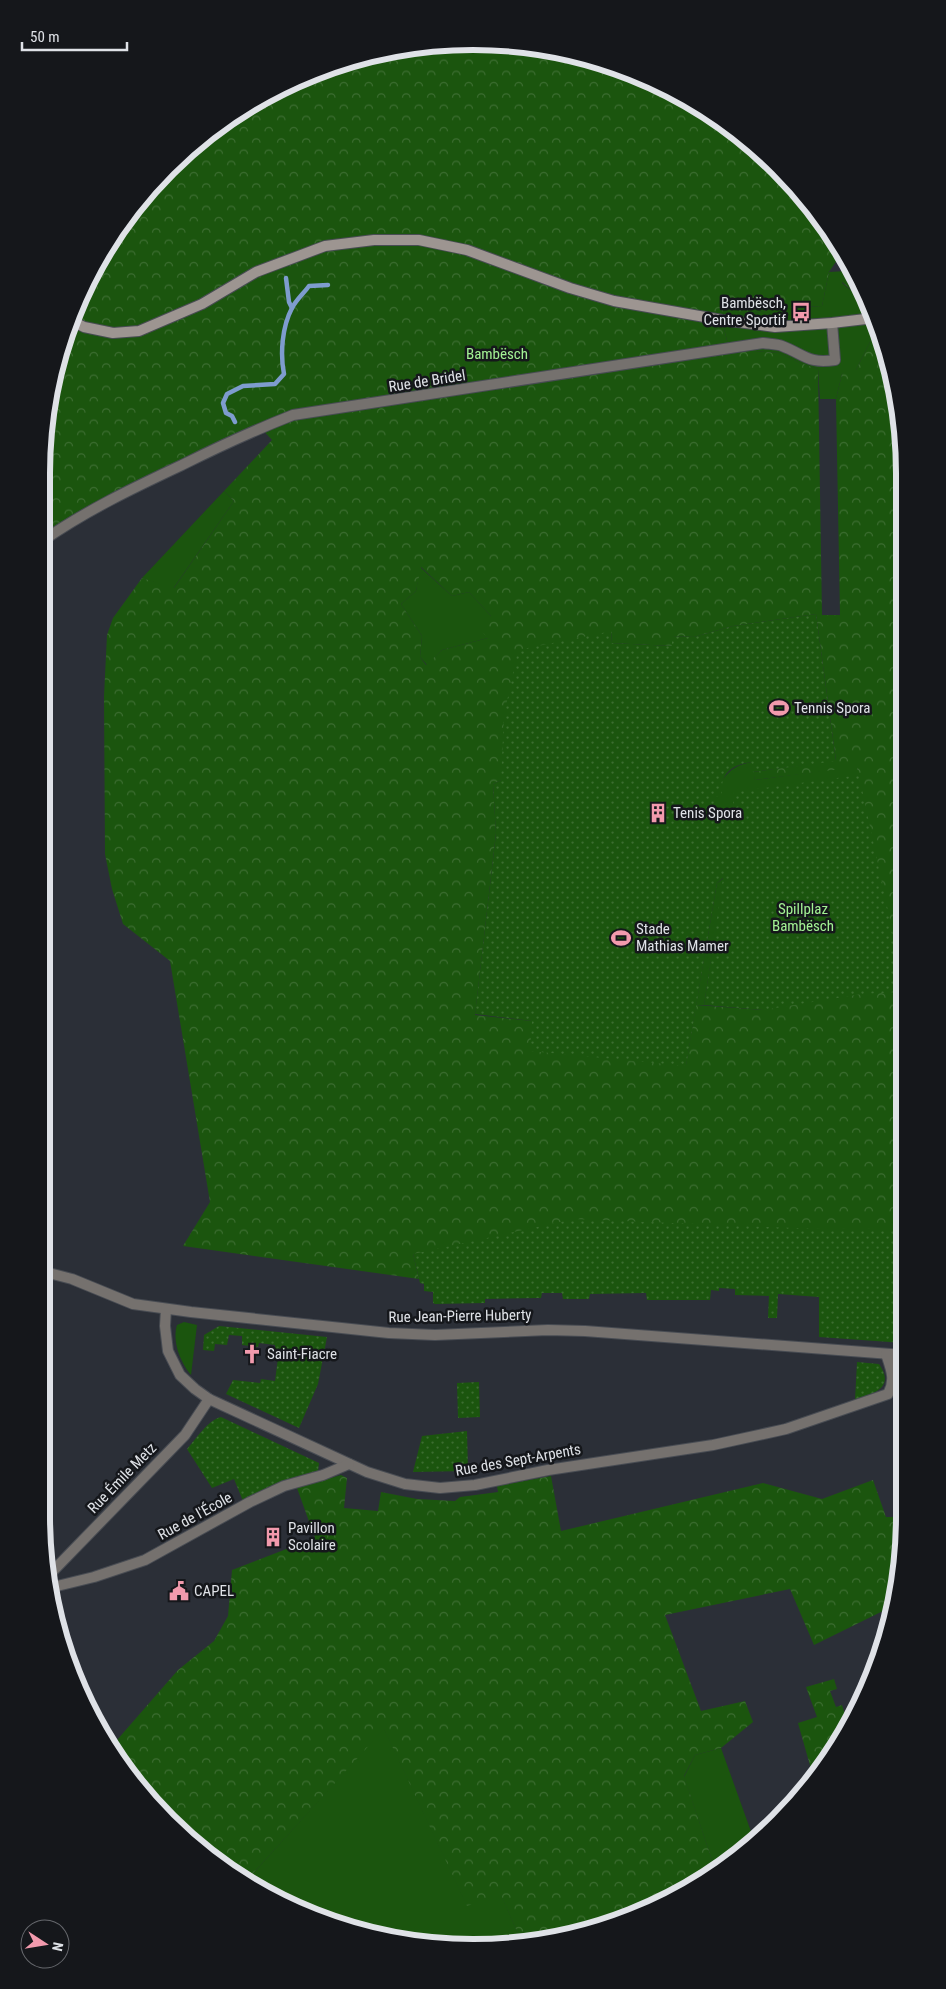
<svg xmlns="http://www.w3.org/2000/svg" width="946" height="1989" font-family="'Roboto Condensed',sans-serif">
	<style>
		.grass { fill: #1b550e }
		.forest { fill: url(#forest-crowns); fill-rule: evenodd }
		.park { fill: url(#park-dots) }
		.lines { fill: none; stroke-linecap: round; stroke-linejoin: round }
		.stream { stroke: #7e9cce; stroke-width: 4.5 }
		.minor-casing { stroke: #484c53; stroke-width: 12 }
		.tertiary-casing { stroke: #484c53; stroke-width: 12 }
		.secondary-casing { stroke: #484c53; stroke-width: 12 }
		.minor { stroke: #75716e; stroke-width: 10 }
		.tertiary { stroke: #75716e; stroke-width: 10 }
		.secondary { stroke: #9d9591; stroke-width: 10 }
		.labels { text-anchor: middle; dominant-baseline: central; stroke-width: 5; stroke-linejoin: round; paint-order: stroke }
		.poi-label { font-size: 15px; fill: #dfe2e7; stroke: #15171b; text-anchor: start }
		.park-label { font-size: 15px; fill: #a3f294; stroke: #15171b }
		.street-label { font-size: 15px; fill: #dfe2e7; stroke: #15171b }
		.rim { fill: none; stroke: #dfe2e7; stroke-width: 6 }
	</style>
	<defs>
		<pattern id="forest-crowns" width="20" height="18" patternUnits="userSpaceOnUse" patternTransform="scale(1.25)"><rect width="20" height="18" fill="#1b550e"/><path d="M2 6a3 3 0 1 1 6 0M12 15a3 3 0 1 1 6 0" fill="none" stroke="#3c6d31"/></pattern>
		<pattern id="park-dots" width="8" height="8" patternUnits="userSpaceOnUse" patternTransform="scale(1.25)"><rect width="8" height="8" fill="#1b550e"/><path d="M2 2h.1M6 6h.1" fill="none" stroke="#3c6d31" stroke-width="1.8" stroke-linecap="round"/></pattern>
	</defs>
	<rect width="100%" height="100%" fill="#2b2f37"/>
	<g class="grass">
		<path d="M847,271l-5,12 29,24 6,21 -21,42 -14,4 -6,25h-16l-2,-30 -15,-5 -24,-11 -50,-4 -7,-29 50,-11 50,-3 7,-34z"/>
		<path d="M224,491l10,10 -61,88 -31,-11z"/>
		<path d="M420,567l32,29 17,-4 22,24 -3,22 -46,12 -15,15 -7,-8 2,-21 -21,-32 15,-13z"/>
		<path d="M752,762l3,18 102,-14 2,9 -127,39 -19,-3c3,-25 12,-45 39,-49z"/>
		<path d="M724,878l-20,127h-8l21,-122z"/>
		<path d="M184,1322l13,3 -6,50c-11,-13 -19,-34 -14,-50z"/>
		<path d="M384,1728l83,177 34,-11 21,49 -49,5 -84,-8 -132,-50 -11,-9z"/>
		<path d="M721,1748l32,89 -38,32 -31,-92 11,-22z"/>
	</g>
	<g class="forest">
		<path d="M473,41l84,8 81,25 98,56 79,80 26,44 -12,18 -7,34 -50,3 -50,11 7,29 50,4 24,11 15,5 4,246h18l-4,-216 6,-25 10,-6 4,2 21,-42 24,88 3,813h-84l-407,25 6,25 -236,-33 27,-44 -40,-241 -47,-37 -11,-35 -7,-35 -1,-158 3,-61 6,-17 29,-40 32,10 60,-87 -10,-10 48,-51 -11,-12 -220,110v-21l4,-10 -4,-10v-24l8,-84 25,-81 40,-75 54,-65 65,-54 75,-40 80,-24zM421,567l31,29 17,-4 22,24 -11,14 8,8 -46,12 -16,15 -6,-8 2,-21 -21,-32 15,-13zM816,614l20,146 -83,12 2,8 102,-13 1,8 -14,2 -81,233 -67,-5 -10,60 -154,-44 -57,-6 21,-182 -3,-49 8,-4 111,-148 -1,11 61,3 1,-10 21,1 39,-11z"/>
		<path d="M847,271h4l20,36 -29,-25z"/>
		<path d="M341,1475l6,3 -3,30 34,3 3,-19 36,7 38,2 5,-4 38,-5 -1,-6 54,-10 10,55 202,-48 59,16 51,-19 13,37h19l-9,84 -4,15 -5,-7 -73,36 -24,-56 -125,26 36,96 44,-10 8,21 -32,26 -26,7 -11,21 31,93 -26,21 -132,50 -35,3 -21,-48 -34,11 -83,-177 -138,152 -98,-81 -38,-52 68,-78 36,-29 14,-25 4,-46 83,-32 -18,-50z"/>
		<path d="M834,1679l3,10 -7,2 6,16 6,-2 5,16 -34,55 -15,-53 19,-6 -11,-30z"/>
	</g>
	<g class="park">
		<path d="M816,614l20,147 -83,11 -2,-10c-19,3 -31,11 -29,32l-6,3 -3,14 19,3 2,-22 125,-17 34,159 9,58 -40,2 -99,16 -59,-5 19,-127 -6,5 -31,183 -156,-15 2,-30 -57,-7 21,-180 -3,-50 8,-4 3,-65 14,-65 94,-19 -1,12 61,3v-10l22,1 39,-11z"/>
		<path d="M574,1219l246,10h84v114l-85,-6v-40l-41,-3 -1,24h-9l1,-22 -34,-1v-6l-16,-1v3l-8,-1 -1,10h-63l-1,-7 -56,1 -1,5h-26l-1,-6h-20l-1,5 -56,1v4l-50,1 -2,-1v-11l-9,-1v-7l-4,-1 -7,-29z"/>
		<path d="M219,1326l108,11 -9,47 -19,44 -73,-34 7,-14 27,3 1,-4 14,2 4,-31 -4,-1v-4l-16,-2 -1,4 -16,-2v-9l-13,-1 -2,10 -12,-1 -1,7 -11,-1 1,-15z"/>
		<path d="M857,1362l22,2c17,24 -6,30 -24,36z"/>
		<path d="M479,1382l1,35 -22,1 -1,-35z"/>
		<path d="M221,1417l98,46 -1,9c-27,5 -51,14 -75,29l-9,-22 -22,9 -25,-39c9,-10 21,-29 34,-32z"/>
		<path d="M467,1431l1,40 -55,1 9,-36z"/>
	</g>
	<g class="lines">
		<g class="stream">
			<path d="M286,278l3,24 3,6"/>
			<path d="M235,422l-3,-6 -6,-3 -3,-10 4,-9 16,-8 32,-2 9,-10c-4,-20 -2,-47 8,-66 4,-8 12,-15 17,-22l19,-1"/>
		</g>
		<defs>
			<g id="minor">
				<path d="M41,1271l31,8 61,25 58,8 198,21 46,2 113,-5 37,1 319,24"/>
				<path d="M166,1309l-1,17 3,25 12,24 15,14 14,10 158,73 38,12 35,4 35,-3 73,-15 165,-25 73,-16 102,-35c8,-14 3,-25 -2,-40"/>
				<path d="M51,1573l134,-138 24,-36"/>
				<path d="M53,1587l41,-10 51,-17 105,-58 34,-16 39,-11 26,-11"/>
			</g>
			<path id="tertiary" d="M41,542c44,-31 92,-54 141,-77 36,-18 73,-35 111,-50l470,-72c6,1 14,1 19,3 23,9 26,18 53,14l-3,-37"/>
			<path id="secondary" d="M70,320l14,7 29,6 26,-2 63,-27 54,-32 69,-26 49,-6h45l48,10 103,38 44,13 108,19 53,7 57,-4 42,-5"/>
		</defs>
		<use href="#minor" class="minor-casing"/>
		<use href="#tertiary" class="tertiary-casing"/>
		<use href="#secondary" class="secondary-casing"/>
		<use href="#minor" class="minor"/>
		<use href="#tertiary" class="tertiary"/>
		<use href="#secondary" class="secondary"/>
	</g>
	<defs>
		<symbol id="bus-bare" viewBox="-9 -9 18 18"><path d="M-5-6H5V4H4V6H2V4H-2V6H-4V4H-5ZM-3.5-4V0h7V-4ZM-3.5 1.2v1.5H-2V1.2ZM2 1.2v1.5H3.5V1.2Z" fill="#f29aad" stroke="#15171b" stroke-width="2.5" paint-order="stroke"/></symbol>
		<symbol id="stadium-bare" viewBox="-9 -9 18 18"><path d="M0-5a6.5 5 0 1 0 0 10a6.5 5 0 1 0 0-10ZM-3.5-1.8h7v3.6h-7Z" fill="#f29aad" stroke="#15171b" stroke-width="2.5" paint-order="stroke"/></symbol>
		<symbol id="building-bare" viewBox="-9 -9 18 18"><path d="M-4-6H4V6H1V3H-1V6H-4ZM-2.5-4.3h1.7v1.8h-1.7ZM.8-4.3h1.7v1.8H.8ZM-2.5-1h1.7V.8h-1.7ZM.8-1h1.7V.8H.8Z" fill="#f29aad" stroke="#15171b" stroke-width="2.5" paint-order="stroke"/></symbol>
		<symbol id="church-bare" viewBox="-9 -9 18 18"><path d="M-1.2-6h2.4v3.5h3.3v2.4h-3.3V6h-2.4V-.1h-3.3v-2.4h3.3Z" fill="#f29aad" stroke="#15171b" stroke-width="2.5" paint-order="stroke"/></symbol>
		<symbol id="civic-bare" viewBox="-9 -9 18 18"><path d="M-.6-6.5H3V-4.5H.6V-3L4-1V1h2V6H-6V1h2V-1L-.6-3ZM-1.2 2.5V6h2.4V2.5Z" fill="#f29aad" stroke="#15171b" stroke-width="2.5" paint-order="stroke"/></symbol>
	</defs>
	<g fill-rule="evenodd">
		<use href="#bus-bare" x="787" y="298" width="28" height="28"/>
		<use href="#stadium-bare" x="765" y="694" width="28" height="28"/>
		<use href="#building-bare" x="644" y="799" width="28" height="28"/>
		<use href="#stadium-bare" x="607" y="924" width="28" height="28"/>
		<use href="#church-bare" x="238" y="1340" width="28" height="28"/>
		<use href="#building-bare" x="259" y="1523" width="28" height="28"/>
		<use href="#civic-bare" x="165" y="1577" width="28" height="28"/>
	</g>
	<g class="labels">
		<g class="poi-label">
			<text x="786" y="303" text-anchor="end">Bambësch,<tspan x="786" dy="17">Centre Sportif</tspan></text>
			<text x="794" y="708">Tennis Spora</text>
			<text x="673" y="813">Tenis Spora</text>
			<text x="636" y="929">Stade<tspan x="636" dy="17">Mathias Mamer</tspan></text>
			<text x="267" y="1354">Saint-Fiacre</text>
			<text x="288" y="1528">Pavillon<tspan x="288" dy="17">Scolaire</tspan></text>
			<text x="194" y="1591">CAPEL</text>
		</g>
		<g class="park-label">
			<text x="497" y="354">Bambësch</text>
			<text x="803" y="909">Spillplaz<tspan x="803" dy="17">Bambësch</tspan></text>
		</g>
		<g class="street-label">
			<text transform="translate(427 381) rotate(-9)">Rue de Bridel</text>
			<text transform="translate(460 1316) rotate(-1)">Rue Jean-Pierre Huberty</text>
			<text transform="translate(518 1460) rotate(-10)">Rue des Sept-Arpents</text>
			<text transform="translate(122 1478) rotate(-46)">Rue Émile Metz</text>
			<text transform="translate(195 1516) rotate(-29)">Rue de l'École</text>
		</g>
	</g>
	<path d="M0 0H946V1989H0ZM473 50H473A423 423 0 0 1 896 473V1516A423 423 0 0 1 473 1939H473A423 423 0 0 1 50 1516V473A423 423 0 0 1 473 50Z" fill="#15171b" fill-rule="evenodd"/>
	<path class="rim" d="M473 50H473A423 423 0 0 1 896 473V1516A423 423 0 0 1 473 1939H473A423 423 0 0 1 50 1516V473A423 423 0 0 1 473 50Z"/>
	<g transform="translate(45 1944) rotate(102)"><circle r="24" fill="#15171b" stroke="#66686d"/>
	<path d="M0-4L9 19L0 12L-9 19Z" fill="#f29aad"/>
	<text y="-8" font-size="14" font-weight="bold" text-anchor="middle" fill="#dfe2e7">N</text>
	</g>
	<path d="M22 42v8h105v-8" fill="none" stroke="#dfe2e7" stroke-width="2.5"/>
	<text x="30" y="42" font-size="15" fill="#dfe2e7" stroke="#15171b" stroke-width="4" paint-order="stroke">50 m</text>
</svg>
